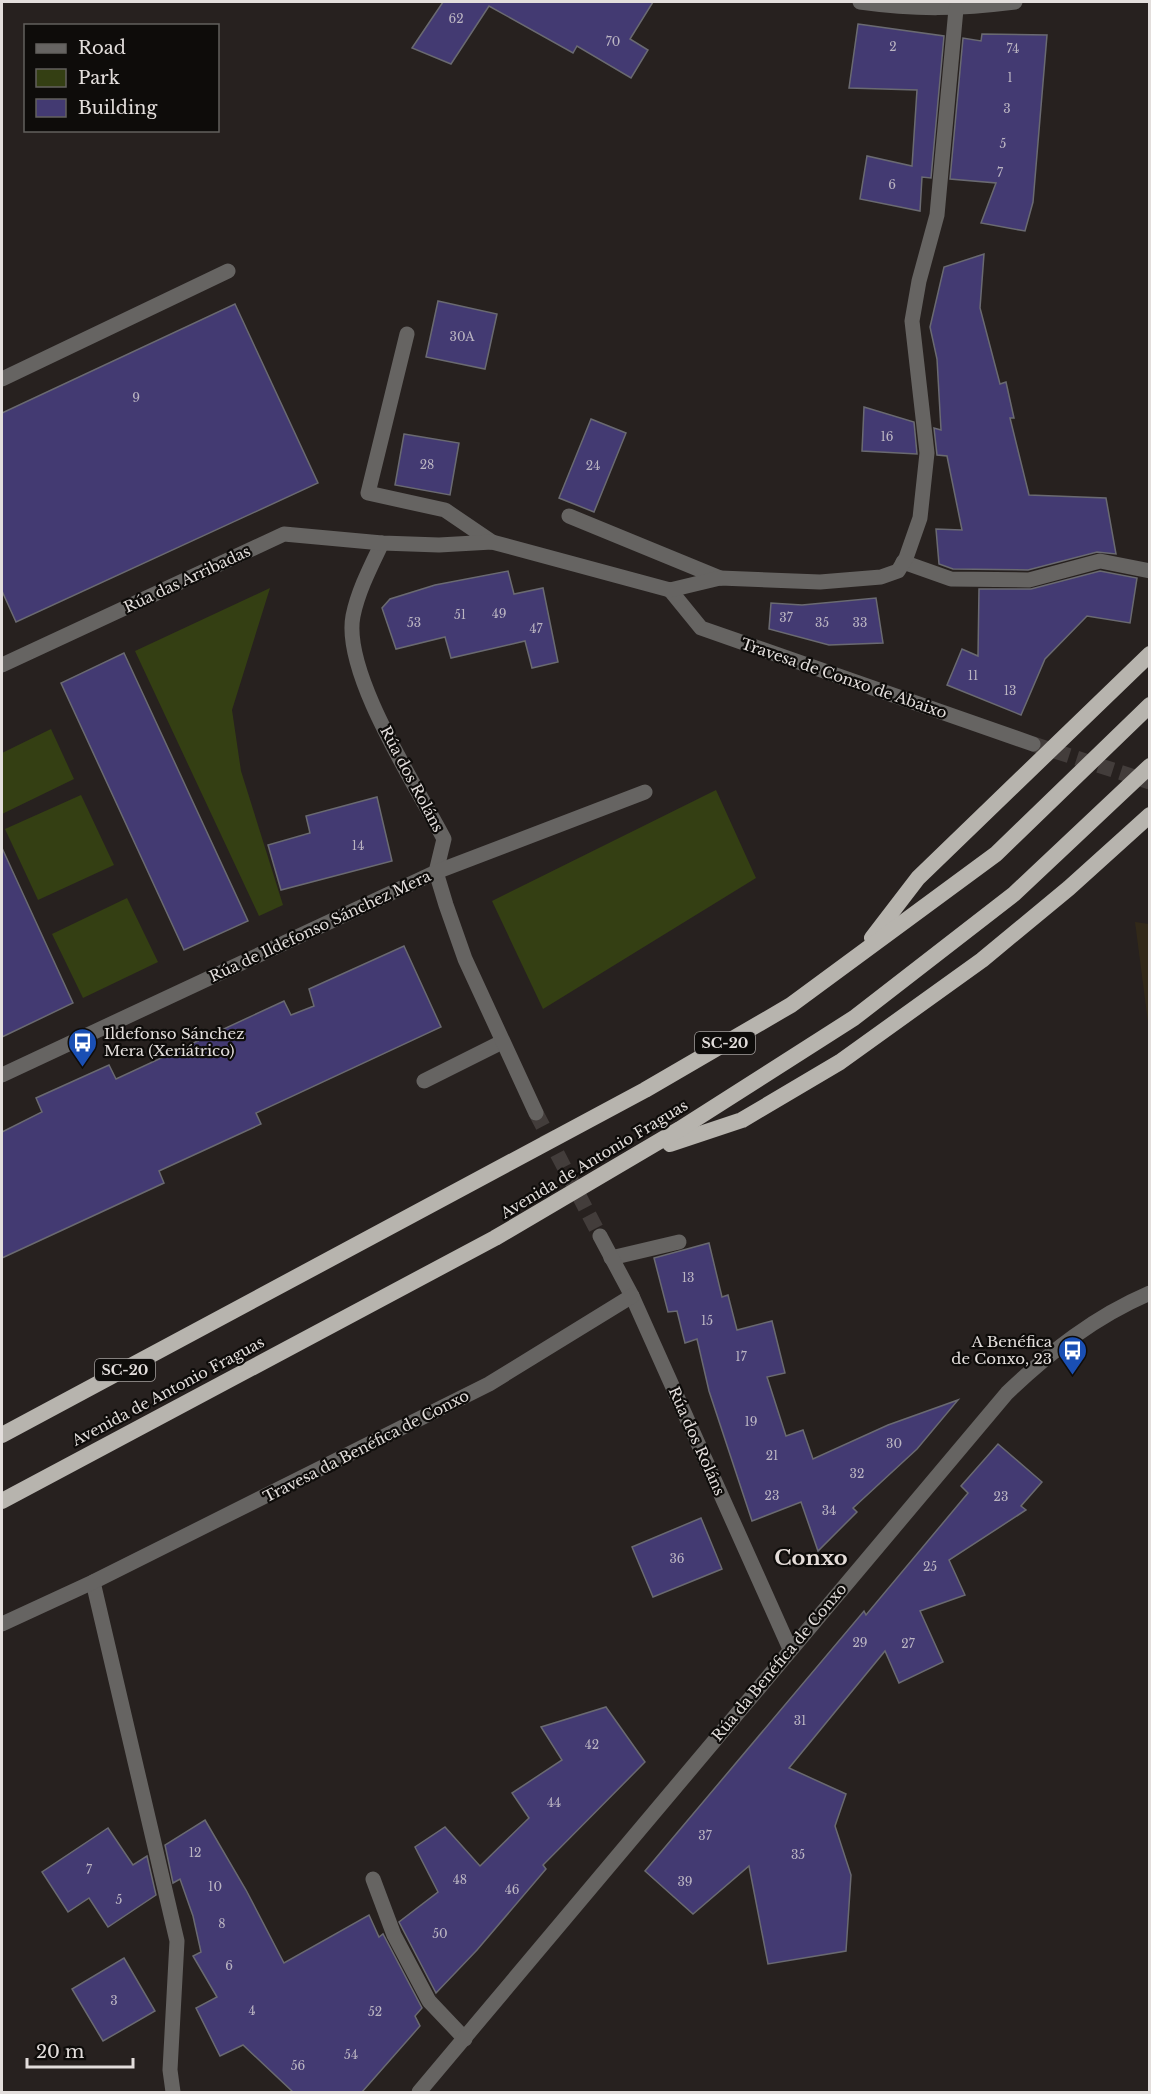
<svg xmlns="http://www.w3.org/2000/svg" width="1151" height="2094" font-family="'Libre Baskerville',serif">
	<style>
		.industrial { fill: #322919 }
		.green { fill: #343f13 }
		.building { fill: #433a72; stroke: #6a6a71; stroke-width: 1.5 }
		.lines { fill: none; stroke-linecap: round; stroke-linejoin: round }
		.minor-tunnel { stroke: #433d3b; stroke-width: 15; stroke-dasharray: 15 8; stroke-linecap: butt }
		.service { stroke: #666462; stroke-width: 15 }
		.minor { stroke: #666462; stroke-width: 15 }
		.trunk { stroke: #b7b4ae; stroke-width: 16 }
		.labels { text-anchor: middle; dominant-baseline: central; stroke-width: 4.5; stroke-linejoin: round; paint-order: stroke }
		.number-label { font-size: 12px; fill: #bbb5c2 }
		.shield { fill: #0e0c0a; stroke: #a39f9d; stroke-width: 1.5 }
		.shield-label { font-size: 14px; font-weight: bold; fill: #e3dedc }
		.street-label { font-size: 15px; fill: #e3dedc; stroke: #0e0c0a }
		.poi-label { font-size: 15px; fill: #e3dedc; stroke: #0e0c0a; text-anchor: start }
		.district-label { font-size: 21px; font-weight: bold; fill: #e5ddd9; stroke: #0e0c0a }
	</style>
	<rect width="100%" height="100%" fill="#27211f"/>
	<path class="industrial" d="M1135,922l14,2v106z"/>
	<g class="green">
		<path d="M270,588l-38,122 9,61 42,134 -24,11 -124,-265z"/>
		<path d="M51,729l23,50 -72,35v-61z"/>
		<path d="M716,790l40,88 -213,131 -51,-108z"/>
		<path d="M81,795l33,70 -76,35 -33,-71z"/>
		<path d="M127,898l31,64 -75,36 -31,-64z"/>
	</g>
	<g class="building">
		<path d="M443,2h210l-23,37 18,11 -17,28 -54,-32 -4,7 -84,-47 -38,58 -39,-16z"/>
		<path d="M858,24l86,12 -13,142 -9,-1 -2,34 -60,-12 7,-43 45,10 5,-76 -68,-2z"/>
		<path d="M982,34l65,1 -14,167 -8,29 -44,-8 15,-40 -46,-4 13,-141 18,3z"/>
		<path d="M984,254l-4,54 20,76 6,-2 8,36h-4l19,77 77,3 10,56 -19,-2 -69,18 -75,-1 -14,-5 -3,-35 26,1 -15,-74 -10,-1 -3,-27 7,2 -4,-71 -7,-32 14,-60z"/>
		<path d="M438,301l59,13 -12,55 -59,-12z"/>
		<path d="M235,304l83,179 -302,139 -14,-31v-178z"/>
		<path d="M864,407l50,15 3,32 -55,-3z"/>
		<path d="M591,419l35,14 -32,79 -35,-14z"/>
		<path d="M404,434l55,9 -9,52 -55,-10z"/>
		<path d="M508,571l6,23 29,-6 15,74 -26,6 -7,-27 -74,17 -6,-21 -49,12 -14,-41 8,-9 45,-14z"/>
		<path d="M1100,571l37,7 -7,45 -43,-7 -42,43 -24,56 -74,-30 15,-36 16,7 1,-67h52z"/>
		<path d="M876,598l7,45 -54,2 -60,-16 2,-26 31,2z"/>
		<path d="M124,653l124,268 -64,29 -123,-267z"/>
		<path d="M377,797l15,64 -111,29 -13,-45 42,-12 -4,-17z"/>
		<path d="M2,848l71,155 -71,34z"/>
		<path d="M404,946l37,81 -185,86 5,11 -102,47 5,12 -162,75v-126l40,-20 -6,-14 73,-33 7,14 168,-78 7,14 23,-9 -5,-17z"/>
		<path d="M709,1243l13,54 6,-2 9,35 35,-9 13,52 -18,4 19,59 17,-6 10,29 75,-34 70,-25 -41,49 -64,59 4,4 -39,39 -17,-49 -49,19 -43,-130 -12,-52 -12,4 -8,-32 -9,1 -14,-54z"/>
		<path d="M998,1444l44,38 -21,24 5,4 -77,50 16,35 -45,16 23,51 -44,21 -14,-32 -96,117 57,26 -11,32 16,49 -5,76 -78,13 -19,-98 -56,48 -48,-43 219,-260 2,4 102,-122 -7,-7z"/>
		<path d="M701,1518l21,51 -69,28 -21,-50z"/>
		<path d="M606,1707l39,55 -102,103 3,4 -69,81 -41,43 -37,-71 39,-30 -23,-45 30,-20 35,39 49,-48 -17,-25 50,-33 -21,-33z"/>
		<path d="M205,1820l41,70 38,73 85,-48 10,22 4,-3 39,74 -7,8 5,10 -58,66h-69l-50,-47 -23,11 -24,-48 21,-11 -24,-41 8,-4 -8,-36 -13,-37 -7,4 -8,-38z"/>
		<path d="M108,1828l25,37 14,-9 9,39 -48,32 -19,-29 -21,14 -26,-40z"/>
		<path d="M124,1958l31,53 -52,30 -31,-52z"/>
	</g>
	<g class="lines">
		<g class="minor-tunnel">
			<path d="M1033,744l117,38"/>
			<path d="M536,1113l64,123"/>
		</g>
		<g class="service">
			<path d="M407,334l-39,159 77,17 47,32"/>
			<path d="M569,516l151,62"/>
			<path d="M424,1081l78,-39"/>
			<path d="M611,1258l68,-16"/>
		</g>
		<g class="minor">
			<path d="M860,2c57,8 99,7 155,0"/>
			<path d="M2,379l226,-108"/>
			<path d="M382,543c-11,23 -24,48 -29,73 -11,57 64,171 91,223l-8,33 10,33 19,54 71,154"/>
			<path d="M903,562l48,17 78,1 71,-19 50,10"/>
			<path d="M670,590l31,38 332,116"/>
			<path d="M2,665l282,-131 98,9 57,2 53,-3 178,48 50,-12 100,4 61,-5 17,-6 8,-13 14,-40 7,-65 -15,-132 7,-40 18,-66 19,-206"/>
			<path d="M2,1075l434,-203 209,-80"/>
			<path d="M600,1236l32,60 158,353"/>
			<path d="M93,1582l84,359 -7,129 3,22"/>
			<path d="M2,1624l91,-42 396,-198 143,-88"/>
			<path d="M373,1879l21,56 35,66 36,38"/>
			<path d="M419,2092l588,-699c43,-41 87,-76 143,-100"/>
		</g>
		<g class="trunk">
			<path d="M872,938l46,-60 232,-224"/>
			<path d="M670,1144l72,-24 98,-58 142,-102 87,-72 81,-73"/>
			<path d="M2,1435l643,-345 146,-85 205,-151 154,-149"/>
			<path d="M2,1501l493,-263 185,-109 174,-111 160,-124 136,-128"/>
		</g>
	</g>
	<defs>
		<symbol id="bus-pin" viewBox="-11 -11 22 30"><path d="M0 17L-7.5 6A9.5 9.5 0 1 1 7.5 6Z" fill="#1a4fb4" stroke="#0e0c0a"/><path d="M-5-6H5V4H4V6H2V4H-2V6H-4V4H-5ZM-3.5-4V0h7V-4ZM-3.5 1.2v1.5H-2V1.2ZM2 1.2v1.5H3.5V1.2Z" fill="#fff"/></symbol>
	</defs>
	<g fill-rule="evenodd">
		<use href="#bus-pin" x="66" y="1026" width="33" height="45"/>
		<use href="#bus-pin" x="1056" y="1334" width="33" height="45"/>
	</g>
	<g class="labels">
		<g class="number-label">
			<text x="456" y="18">62</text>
			<text x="613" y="41">70</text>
			<text x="893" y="46">2</text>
			<text x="1013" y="48">74</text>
			<text x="1010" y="77">1</text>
			<text x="1007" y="108">3</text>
			<text x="1003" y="143">5</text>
			<text x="1000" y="172">7</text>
			<text x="892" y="184">6</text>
			<text x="462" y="336">30A</text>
			<text x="136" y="397">9</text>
			<text x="887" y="436">16</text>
			<text x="427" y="464">28</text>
			<text x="593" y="465">24</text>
			<text x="499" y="613">49</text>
			<text x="460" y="614">51</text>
			<text x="786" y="617">37</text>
			<text x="414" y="622">53</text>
			<text x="822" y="622">35</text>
			<text x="860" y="622">33</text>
			<text x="536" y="628">47</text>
			<text x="973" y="675">11</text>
			<text x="1010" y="690">13</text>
			<text x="358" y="845">14</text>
			<text x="688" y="1277">13</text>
			<text x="707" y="1320">15</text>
			<text x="741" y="1356">17</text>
			<text x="751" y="1421">19</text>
			<text x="894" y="1443">30</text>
			<text x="772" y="1455">21</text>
			<text x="857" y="1473">32</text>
			<text x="772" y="1495">23</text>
			<text x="1001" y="1496">23</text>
			<text x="829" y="1510">34</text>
			<text x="677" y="1558">36</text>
			<text x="930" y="1566">25</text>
			<text x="860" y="1642">29</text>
			<text x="908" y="1643">27</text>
			<text x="800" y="1720">31</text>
			<text x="592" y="1744">42</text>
			<text x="554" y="1802">44</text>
			<text x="705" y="1835">37</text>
			<text x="195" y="1852">12</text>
			<text x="798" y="1854">35</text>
			<text x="89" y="1869">7</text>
			<text x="460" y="1879">48</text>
			<text x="685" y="1881">39</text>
			<text x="215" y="1886">10</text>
			<text x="512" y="1889">46</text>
			<text x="119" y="1899">5</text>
			<text x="222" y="1923">8</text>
			<text x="440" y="1933">50</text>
			<text x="229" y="1965">6</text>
			<text x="114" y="2000">3</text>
			<text x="252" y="2010">4</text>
			<text x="375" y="2011">52</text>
			<text x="351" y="2054">54</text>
			<text x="298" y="2065">56</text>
		</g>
		<g class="shield">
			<rect x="695" y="1032" width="60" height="22" rx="4.5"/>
			<rect x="95" y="1359" width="60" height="22" rx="4.5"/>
		</g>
		<g class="shield-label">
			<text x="725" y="1043">SC-20</text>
			<text x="125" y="1370">SC-20</text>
		</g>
		<g class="street-label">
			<text transform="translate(187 579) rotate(-25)">Rúa das Arribadas</text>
			<text transform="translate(844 678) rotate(19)">Travesa de Conxo de Abaixo</text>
			<text transform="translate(412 779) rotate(62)">Rúa dos Roláns</text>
			<text transform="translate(320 926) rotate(-25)">Rúa de Ildefonso Sánchez Mera</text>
			<text transform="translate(594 1159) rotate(-31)">Avenida de Antonio Fraguas</text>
			<text transform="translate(168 1391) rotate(-28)">Avenida de Antonio Fraguas</text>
			<text transform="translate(697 1441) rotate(66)">Rúa dos Roláns</text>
			<text transform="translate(366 1446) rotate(-27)">Travesa da Benéfica de Conxo</text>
			<text transform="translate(779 1662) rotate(-50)">Rúa da Benéfica de Conxo</text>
		</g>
		<g class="poi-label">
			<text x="104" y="1033">Ildefonso Sánchez<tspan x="104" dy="17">Mera (Xeriátrico)</tspan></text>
			<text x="1052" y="1341" text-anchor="end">A Benéfica<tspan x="1052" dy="17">de Conxo, 23</tspan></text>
		</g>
		<g class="district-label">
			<text x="811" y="1558">Conxo</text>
		</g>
	</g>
	<rect width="1151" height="2094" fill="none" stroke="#e3dedc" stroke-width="6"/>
	<rect x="24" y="24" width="195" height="108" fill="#0e0c0a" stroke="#63605e" stroke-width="1.5"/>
	<rect x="36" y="44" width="30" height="9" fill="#666462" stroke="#63605e" stroke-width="1.5"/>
	<text x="78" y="54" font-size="18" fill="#e3dedc">Road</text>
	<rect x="36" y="69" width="30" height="18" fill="#343f13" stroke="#63605e" stroke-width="1.5"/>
	<text x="78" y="84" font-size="18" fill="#e3dedc">Park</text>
	<rect x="36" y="99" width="30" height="18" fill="#433a72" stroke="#63605e" stroke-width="1.5"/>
	<text x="78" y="114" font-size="18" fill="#e3dedc">Building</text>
	<path d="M27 2058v9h106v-9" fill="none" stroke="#e3dedc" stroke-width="3"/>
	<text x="36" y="2058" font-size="18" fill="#e3dedc" stroke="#0e0c0a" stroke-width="4.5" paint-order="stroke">20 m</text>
</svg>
